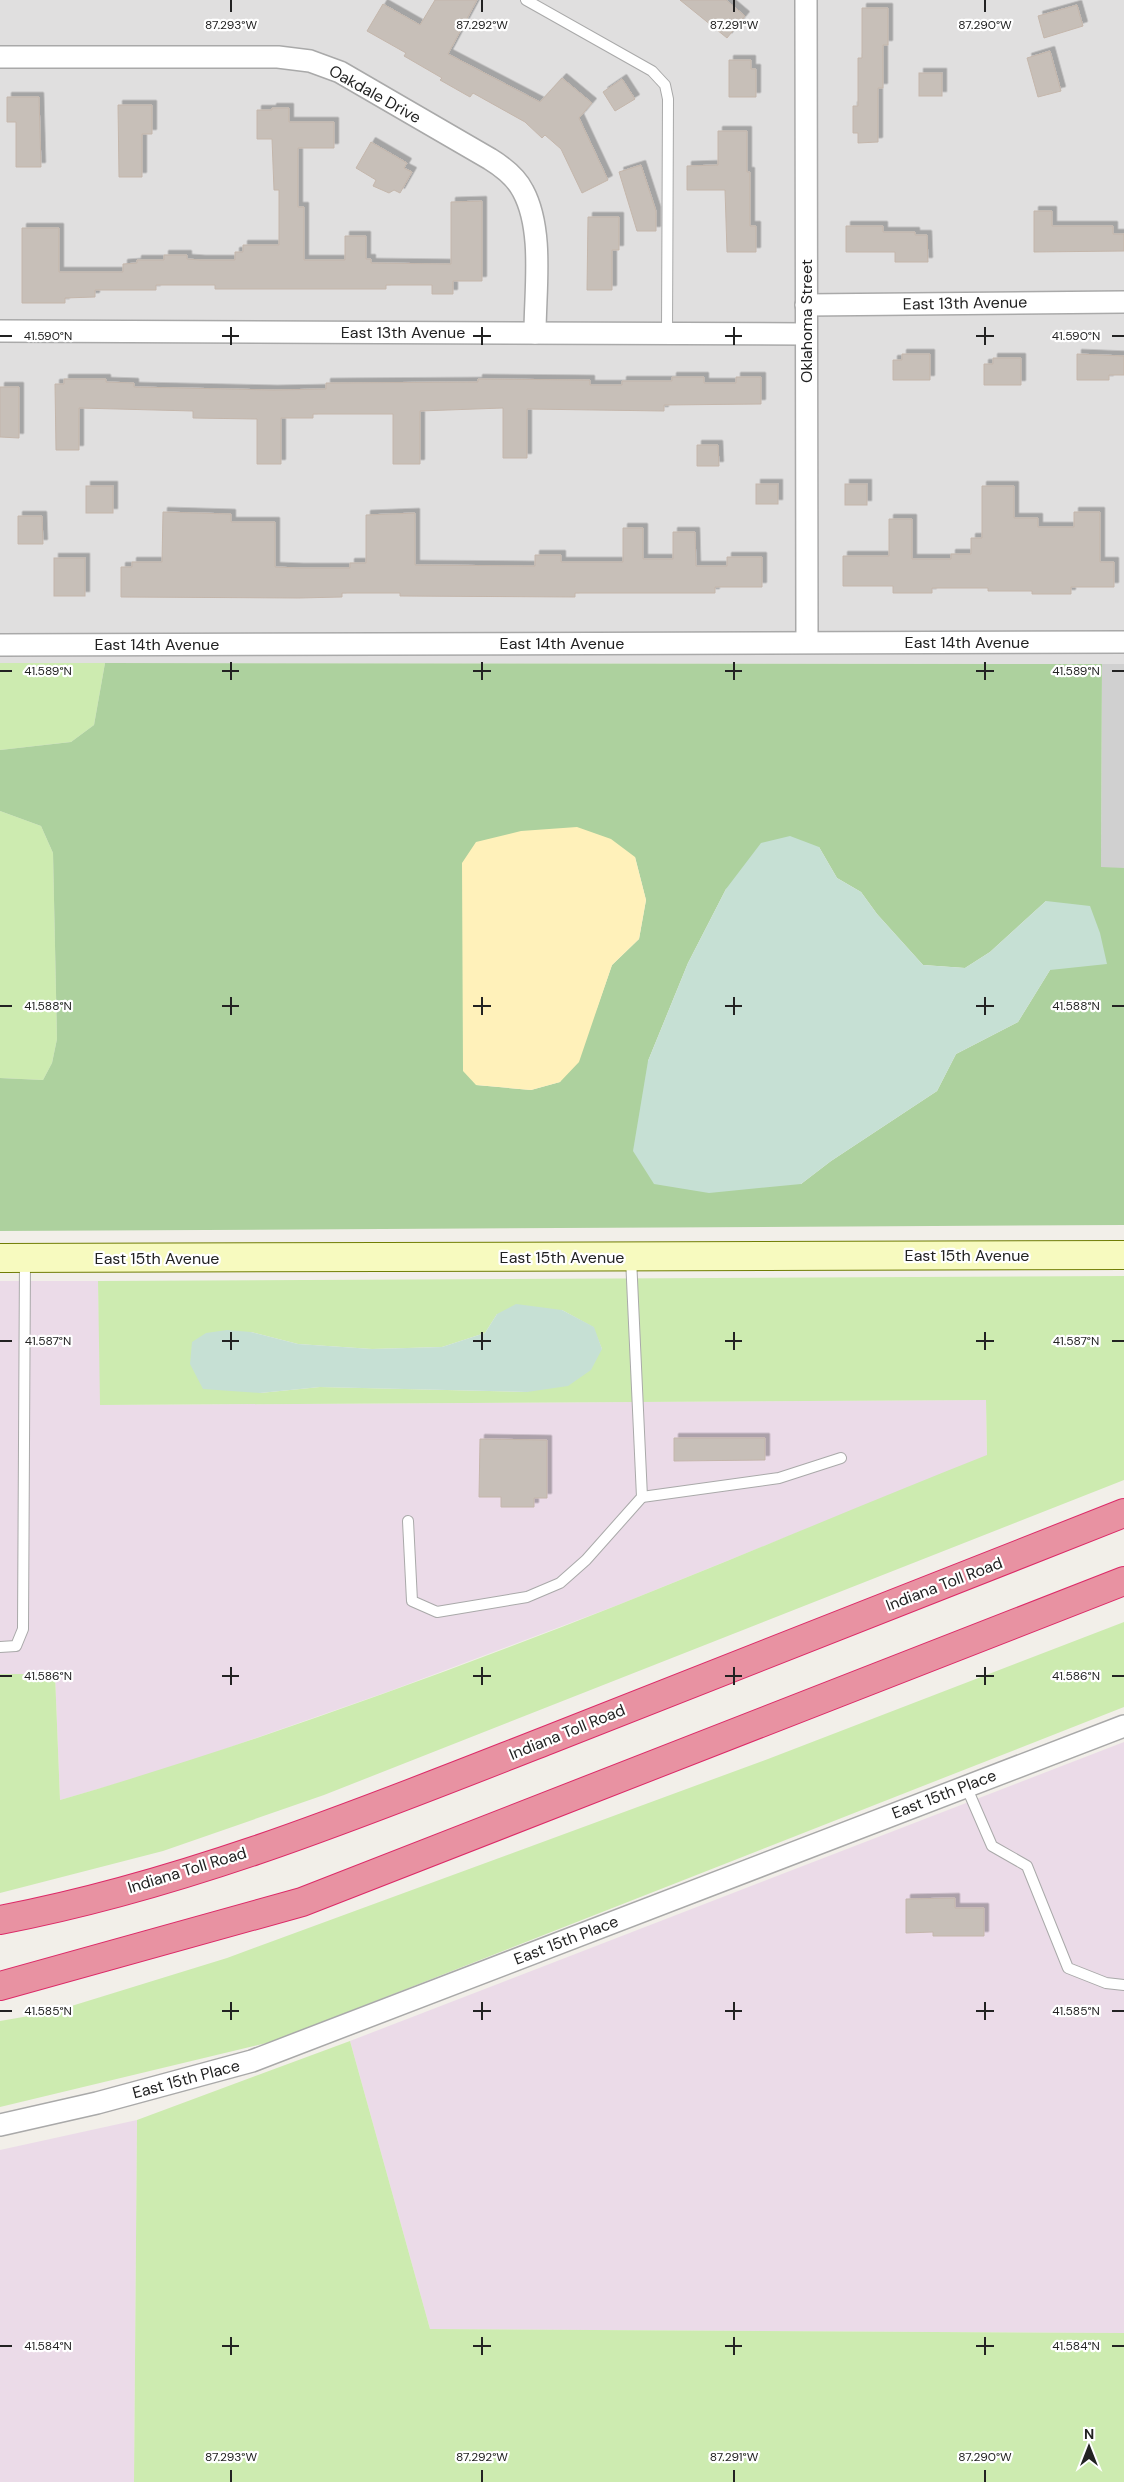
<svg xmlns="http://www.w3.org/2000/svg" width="1124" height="2482" font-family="'DM Sans',sans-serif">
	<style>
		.residential { fill: #e0dfdf }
		.industrial { fill: #ebdbe8 }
		.religious { fill: #d0d0d0 }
		.grass { fill: #cdebb0; fill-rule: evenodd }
		.forest { fill: #add19e; fill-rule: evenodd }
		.wetland { fill: #c6e0d4 }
		.sand { fill: #fff1ba }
		.building { fill: #c7bfb8; stroke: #c4b6ab; filter: url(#shadow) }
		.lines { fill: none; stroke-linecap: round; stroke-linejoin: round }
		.lane-casing { stroke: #a9a9a9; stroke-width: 12 }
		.street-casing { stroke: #a9a9a9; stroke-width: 24 }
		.secondary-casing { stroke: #707d05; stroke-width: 30 }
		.highway-casing { stroke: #dc2a67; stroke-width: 30 }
		.lane { stroke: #fff; stroke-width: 10 }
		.street { stroke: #fff; stroke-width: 21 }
		.secondary { stroke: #f7fabf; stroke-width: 28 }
		.highway { stroke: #e892a2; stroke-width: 28 }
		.ticks { fill: none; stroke: #222; stroke-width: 2 }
		.labels { text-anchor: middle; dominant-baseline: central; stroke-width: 4.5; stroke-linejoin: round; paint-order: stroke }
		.street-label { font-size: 16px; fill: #222; stroke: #fff }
		.ticks-label { font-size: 12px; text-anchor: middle; fill: #222; stroke: #fff; stroke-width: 4.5; stroke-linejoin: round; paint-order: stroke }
	</style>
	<defs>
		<filter id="shadow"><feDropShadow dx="4.5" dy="-4.5" stdDeviation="0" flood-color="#0004"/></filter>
	</defs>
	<rect width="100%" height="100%" fill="#f2efe9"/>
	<path class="residential" d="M0,0h1124v664l-1124,-1z"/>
	<g class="industrial">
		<path d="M0,1281h98l3,124 885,-5 1,56 -369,149 -228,86 -219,77 -111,32 -5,-126h-55z"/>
		<path d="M1124,1742v591l-694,-4 -80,-288z"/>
		<path d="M137,2120l-3,362h-134v-332z"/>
	</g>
	<path class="religious" d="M1102,664h22v204h-23z"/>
	<g class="grass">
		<path d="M0,663h105l-11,62 -23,17 -71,8z"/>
		<path d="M0,811l41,15 12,27 4,186 -5,24 -9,17 -43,-2z"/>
		<path d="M1124,1276v204l-800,315 -161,56 -163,42v-219h55l5,126c189,-55 375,-123 558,-195 124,-49 245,-101 369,-150l-1,-55 -886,5 -2,-124zM562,1310l31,17 9,22 -75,43 -207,-5 -60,6 -9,-61 47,12 74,5 70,-2 43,-14 12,-19z"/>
		<path d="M1124,1622v85l-853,335 -271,65v-86l52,-9 175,-54 541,-199z"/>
		<path d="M350,2041l80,288 694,4v149h-990l3,-362z"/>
	</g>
	<path class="forest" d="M105,663l997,1 -1,203 23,1v357l-1124,6v-153l43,2 9,-17 5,-24 -4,-186 -12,-27 -41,-15v-61l71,-8 23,-17zM819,847l18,31 24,14 16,22 46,51 42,3 25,-16 56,-51 4,69 -32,52 -62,32 -19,37 -106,70 -30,23 -153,-123 40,-98 38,-74zM635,857l11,43 -7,39 -27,26 -15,43 -37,74 -29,8 -55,-5z"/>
	<g class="wetland">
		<path d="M790,836l29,11 18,31 24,14 16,22 46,51 42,3 25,-16 56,-51 44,5 10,27 7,31 -57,6 -32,52 -62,32 -19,37 -106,70 -30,23 -92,9 -55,-9 -21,-33 15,-90 40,-98 38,-74 35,-46z"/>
		<path d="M516,1304l46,6 32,17 8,22 -11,21 -23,16 -41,6 -207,-5 -60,6 -57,-4 -13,-25 2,-22 14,-9 21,-3 24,2 47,12 74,5 70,-2 43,-14 12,-19z"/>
	</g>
	<path class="sand" d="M577,827l34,12 24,18 11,43 -7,39 -27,26 -33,97 -19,20 -29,8 -55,-5 -13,-14 -1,-208 14,-21 45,-11z"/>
	<g class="building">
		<path d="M435,0h42l-29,54 92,48 22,-24 30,25 -13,15 29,62 -26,13 -21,-44 -16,-14 -3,3 -17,-16 -52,-29 -3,4 -30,-17 2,-2 -38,-22 2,-3 -39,-22 16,-27 37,21z"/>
		<path d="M680,0h46l19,16 -18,22z"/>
		<path d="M1077,5l6,21 -39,12 -6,-22z"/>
		<path d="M862,8h26v37h-5v43h-5v54l-20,1v-10h-5v-27h5v-48h4z"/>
		<path d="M1050,51l11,40 -23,6 -11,-39z"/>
		<path d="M729,60h22v9h5v28h-27z"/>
		<rect x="919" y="73" width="23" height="23"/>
		<path d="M622,79l13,20 -20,12 -12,-19z"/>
		<path d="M7,97h32l2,70h-25v-45h-9z"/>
		<path d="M118,105h34v29h-10v43h-23z"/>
		<path d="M272,108h17v14h45v26h-36v59h6v53h41v-24h21v23h5v4l80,1v-62l31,-1v80h-29v13h-21v-9h-46v4h-171v-4h-59v5h-61v7l-30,1v5h-43v-75h37v44h64v-8l14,-1v-3h27v-5h23v4l14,1h34v-8h8v-7h36v-55h-5l-2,-51h-15v-29h15z"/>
		<path d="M718,131h29v41h3v54h6v26h-29l-2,-62h-38v-24l31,-1z"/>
		<path d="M371,142l36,21 -3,5 8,4 -12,21 -6,-3 -5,3 -16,-7 3,-6 -20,-12z"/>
		<path d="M641,165l15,46v20h-19l-18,-59z"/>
		<path d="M1034,211h18v15h61v8h11v17l-90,1z"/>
		<path d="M588,217h31v33h-7v40h-25z"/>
		<path d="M846,226h37v6h32v3h12l1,27h-33v-10h-49z"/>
		<path d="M902,354h28v26h-37v-20h9z"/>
		<path d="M1077,354l47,2v19h-15v5h-32z"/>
		<path d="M993,358h28v27h-37v-21h9z"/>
		<path d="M672,377h32v6h32v-6h25v27l-97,1v6l-137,-2v49h-24v-50l-83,3v53h-27v-50h-80v4h-32v46h-24v-45l-64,-1v-7l-114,-3v42h-23l-1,-66h9v-5h42v3l28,1v4l139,3 53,-1v-6l152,-1v-3l112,1v5h32v-4h50z"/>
		<path d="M0,387h19v51l-19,-1z"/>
		<path d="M697,445h21l1,21h-22z"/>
		<rect x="756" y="484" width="22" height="20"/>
		<rect x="845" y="484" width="22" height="21"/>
		<rect x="86" y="486" width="27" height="27"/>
		<path d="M982,486h32v32h24v9h36v-15h26v50h14v25h-43v7h-39v-3h-44v-3h-56v5h-39v-7h-50v-30h46v-37h23v40h39v-5h20v-16h11z"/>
		<path d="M163,512l68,2v8h44v45l24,1h51v-5h16v-48l49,-2v52l120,1v-11h26v7h62v-34h20v31h30v-27h22l1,34h31v-9h35v30h-47v6h-140v4l-175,-1v-3h-58v4l-43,1 -178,-1v-30h11v-5h30z"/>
		<path d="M18,516h24l1,28h-25z"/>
		<rect x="54" y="558" width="31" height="38"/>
		<path d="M674,1438h91v22l-91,1z"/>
		<path d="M480,1439l67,1v58h-13v9h-33v-10h-22z"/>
		<path d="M955,1898v10h29v28h-51v-4l-27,1v-34z"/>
	</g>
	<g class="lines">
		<defs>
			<g id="lane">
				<path d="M526,0l126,71 13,14 3,14 -1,234"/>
				<path d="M642,1497l137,-19 62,-20"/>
				<path d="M408,1521l4,80 25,11 90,-15 33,-14 26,-23 56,-63 -11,-239"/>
				<path d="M0,1647l16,-1 7,-17 2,-370"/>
				<path d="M966,1786l26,60 35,20 41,102 38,15 18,2"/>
			</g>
			<g id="street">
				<path d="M806,0l1,642"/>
				<path d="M0,57h278l32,4 30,11 150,87c13,8 26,18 33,32 21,39 12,99 12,142"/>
				<path d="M806,305l318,-3"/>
				<path d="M0,331l806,3"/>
				<path d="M0,645l1124,-3"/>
				<path d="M0,2125l97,-22 155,-42 872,-335"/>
			</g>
			<path id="secondary" d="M0,1258l1124,-3"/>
			<g id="highway">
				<path d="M0,1920c189,-36 369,-110 548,-180 192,-76 384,-152 576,-227"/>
				<path d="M0,1986l302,-84 822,-321"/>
			</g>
		</defs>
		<use href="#lane" class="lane-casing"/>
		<use href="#street" class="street-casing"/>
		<use href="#secondary" class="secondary-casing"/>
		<use href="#highway" class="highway-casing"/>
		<use href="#lane" class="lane"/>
		<use href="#street" class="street"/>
		<use href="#secondary" class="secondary"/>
		<use href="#highway" class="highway"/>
	</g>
	<path class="ticks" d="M231,0v12M482,0v12M734,0v12M985,0v12M231,327v18M482,327v18M734,327v18M985,327v18M0,336h12M222,336h17M473,336h18M725,336h17M976,336h18M1112,336h12M231,662v18M482,662v18M734,662v18M985,662v18M0,671h12M222,671h17M473,671h18M725,671h17M976,671h18M1112,671h12M231,997v18M482,997v18M734,997v18M985,997v18M0,1006h12M222,1006h17M473,1006h18M725,1006h17M976,1006h18M1112,1006h12M231,1332v18M482,1332v18M734,1332v18M985,1332v18M0,1341h12M222,1341h17M473,1341h18M725,1341h17M976,1341h18M1112,1341h12M231,1667v18M482,1667v18M734,1667v18M985,1667v18M0,1676h12M222,1676h17M473,1676h18M725,1676h17M976,1676h18M1112,1676h12M231,2002v18M482,2002v18M734,2002v18M985,2002v18M0,2011h12M222,2011h17M473,2011h18M725,2011h17M976,2011h18M1112,2011h12M231,2337v18M482,2337v18M734,2337v18M985,2337v18M0,2346h12M222,2346h17M473,2346h18M725,2346h17M976,2346h18M1112,2346h12M231,2470v12M482,2470v12M734,2470v12M985,2470v12"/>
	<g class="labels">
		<g class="street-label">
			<text transform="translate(375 94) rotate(29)">Oakdale Drive</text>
			<text transform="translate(965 303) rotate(-1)">East 13th Avenue</text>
			<text transform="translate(806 321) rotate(-90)">Oklahoma Street</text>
			<text x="403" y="332">East 13th Avenue</text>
			<text x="967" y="642">East 14th Avenue</text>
			<text x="562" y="643">East 14th Avenue</text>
			<text x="157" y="644">East 14th Avenue</text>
			<text x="967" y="1255">East 15th Avenue</text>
			<text x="562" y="1257">East 15th Avenue</text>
			<text x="157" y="1258">East 15th Avenue</text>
			<text transform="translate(944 1584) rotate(-21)">Indiana Toll Road</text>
			<text transform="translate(567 1732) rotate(-22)">Indiana Toll Road</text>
			<text transform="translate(944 1794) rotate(-21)">East 15th Place</text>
			<text transform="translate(187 1870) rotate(-17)">Indiana Toll Road</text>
			<text transform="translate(566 1940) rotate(-21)">East 15th Place</text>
			<text transform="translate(186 2079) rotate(-15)">East 15th Place</text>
		</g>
	</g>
	<g class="ticks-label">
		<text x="231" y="29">87.293°W</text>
		<text x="482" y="29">87.292°W</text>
		<text x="734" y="29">87.291°W</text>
		<text x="985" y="29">87.290°W</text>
		<text x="48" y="340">41.590°N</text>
		<text x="1076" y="340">41.590°N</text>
		<text x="48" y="675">41.589°N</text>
		<text x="1076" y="675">41.589°N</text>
		<text x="48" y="1010">41.588°N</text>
		<text x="1076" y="1010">41.588°N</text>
		<text x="48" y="1345">41.587°N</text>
		<text x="1076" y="1345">41.587°N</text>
		<text x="48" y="1680">41.586°N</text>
		<text x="1076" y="1680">41.586°N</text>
		<text x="48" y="2015">41.585°N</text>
		<text x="1076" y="2015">41.585°N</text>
		<text x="48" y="2350">41.584°N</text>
		<text x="1076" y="2350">41.584°N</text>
		<text x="231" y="2461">87.293°W</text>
		<text x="482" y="2461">87.292°W</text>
		<text x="734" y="2461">87.291°W</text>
		<text x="985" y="2461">87.290°W</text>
	</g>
	<g transform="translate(1089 2447)" stroke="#ffffff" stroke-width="4" paint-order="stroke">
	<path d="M0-4L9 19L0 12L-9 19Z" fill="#222222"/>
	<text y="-8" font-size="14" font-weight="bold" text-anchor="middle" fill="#222222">N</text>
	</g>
</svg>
